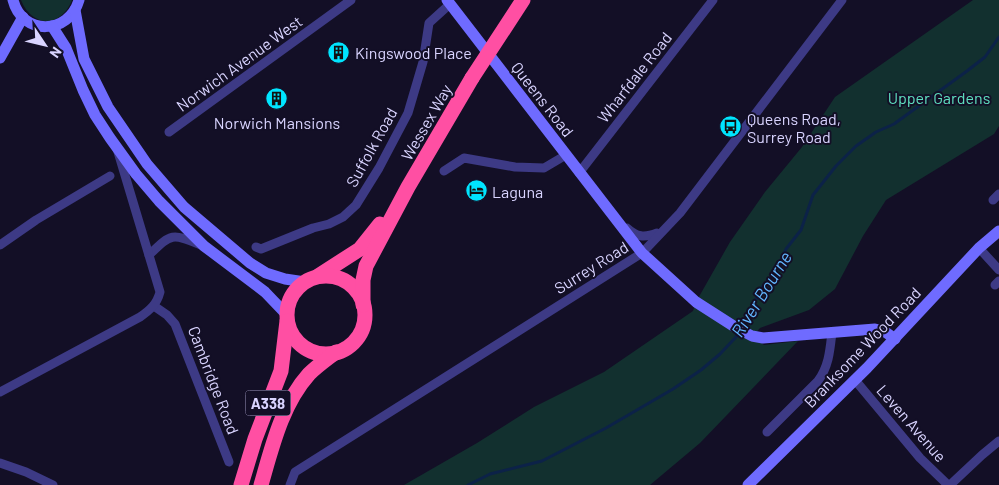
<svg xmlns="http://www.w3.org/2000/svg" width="999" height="485" font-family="Barlow,sans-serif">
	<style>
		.green { fill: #12302f }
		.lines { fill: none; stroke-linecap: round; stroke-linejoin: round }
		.stream { stroke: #0c2248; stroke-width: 3 }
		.street { stroke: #3d3a85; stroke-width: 9 }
		.secondary { stroke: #6f6bff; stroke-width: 11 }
		.highway { stroke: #ff4fa3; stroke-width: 15 }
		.highway-bridge { stroke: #ff4fa3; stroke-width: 15 }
		.labels { text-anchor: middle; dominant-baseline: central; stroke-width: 4; stroke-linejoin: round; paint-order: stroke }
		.shield { fill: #130f26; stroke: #9e99be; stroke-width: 1 }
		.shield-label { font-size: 15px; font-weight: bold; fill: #d9d4ff }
		.poi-label { font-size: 16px; fill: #d9d4ff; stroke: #130f26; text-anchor: start }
		.street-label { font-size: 16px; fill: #d9d4ff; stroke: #130f26 }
		.park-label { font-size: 16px; fill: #5fe0c0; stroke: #130f26 }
		.water-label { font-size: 18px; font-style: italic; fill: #62b6ff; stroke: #130f26 }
	</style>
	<rect width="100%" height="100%" fill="#130f26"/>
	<g class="green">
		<path d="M21,0h51c-11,28 -40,28 -51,0z"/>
		<path d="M973,0h26v126l-5,8 -108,66 -23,36 -28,53 -26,21 -49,18 -7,8 11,9 34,-4 -98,102 -50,42h-246l73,-42 57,-36 70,-35 89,-61 3,-9 34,-60 35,-50 37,-45 33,-50z"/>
	</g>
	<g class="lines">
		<path class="stream" d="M468,485l22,-11 52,-13 64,-33 67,-39 28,-19 19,-16 16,-17 27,-51 12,-13 11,-24 15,-19 12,-35 23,-29 20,-20 20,-14 18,-8 73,-53 18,-14 14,-20"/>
		<g class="street">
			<path d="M169,132l182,-132"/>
			<path d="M444,171l20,-13 51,9 29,1 22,-13"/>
			<path d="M579,173l134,-173"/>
			<path d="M993,200l6,-6"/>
			<path d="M627,228c10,9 17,10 30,5"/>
			<path d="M0,245l36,-25 74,-44"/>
			<path d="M256,247l5,2 52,-21 16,-4 14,-7 13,-12 23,-37 29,-55 15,-51 6,-39 21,-19"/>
			<path d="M979,248l20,22"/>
			<path d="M149,255c23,-22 22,-22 52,-10"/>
			<path d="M995,285l4,-4"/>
			<path d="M154,306l13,9 8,9 54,138"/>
			<path d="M855,380l65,78 28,27"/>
			<path d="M0,392l140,-75c10,-7 17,-13 20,-25l-42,-140"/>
			<path d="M767,432l51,-51c11,-15 12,-31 14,-49"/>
			<path d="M0,463l26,9 27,13"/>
			<path d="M290,485l5,-13 347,-219 38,-40 162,-213"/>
			<path d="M950,485l32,-30 17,-14"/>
		</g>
		<g class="secondary">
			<path d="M13,0c9,36 56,35 66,0"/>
			<path d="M447,0l195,253 54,49 39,25 17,9 11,2 112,-9 9,2 11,8"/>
			<path d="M75,10l9,49 24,48 39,57 37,43 66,56 16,10 19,6 20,3"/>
			<path d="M52,26l14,22 17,42 12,25 15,23 26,36 23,27 45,45 61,46 22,23"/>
			<path d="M0,58l23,-41"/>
			<path d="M748,485l119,-117 112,-120 20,-17"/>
		</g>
		<g class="highway">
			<path d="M318,276l42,-27 20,-25"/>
			<circle cx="326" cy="315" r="39"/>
			<path d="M363,305v-25l3,-14 42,-79 64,-109"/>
			<path d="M241,485l14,-46 26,-68 6,-50"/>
			<path d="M261,485c11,-38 21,-81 48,-111 8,-8 18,-15 27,-22"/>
		</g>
		<path class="highway-bridge" d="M472,78l51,-78"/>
	</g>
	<defs>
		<symbol id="building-disc" viewBox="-11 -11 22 22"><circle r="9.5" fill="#00e5ff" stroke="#130f26"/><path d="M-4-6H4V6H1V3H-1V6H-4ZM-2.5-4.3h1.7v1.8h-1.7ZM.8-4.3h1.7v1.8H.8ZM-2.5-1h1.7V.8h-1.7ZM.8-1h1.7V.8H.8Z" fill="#111"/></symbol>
		<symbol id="bus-disc" viewBox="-11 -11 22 22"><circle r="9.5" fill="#00e5ff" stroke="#130f26"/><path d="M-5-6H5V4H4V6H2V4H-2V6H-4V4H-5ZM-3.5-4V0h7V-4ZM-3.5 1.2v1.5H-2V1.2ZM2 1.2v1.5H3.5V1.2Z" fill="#111"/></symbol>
		<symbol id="hotel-disc" viewBox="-11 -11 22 22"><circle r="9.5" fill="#00e5ff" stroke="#130f26"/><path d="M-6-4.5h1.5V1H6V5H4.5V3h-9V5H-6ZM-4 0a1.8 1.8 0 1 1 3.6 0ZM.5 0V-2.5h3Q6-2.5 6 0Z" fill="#111"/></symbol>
	</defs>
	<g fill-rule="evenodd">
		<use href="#building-disc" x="326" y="40" width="25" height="25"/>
		<use href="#building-disc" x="264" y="86" width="25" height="25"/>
		<use href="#bus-disc" x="718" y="114" width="25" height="25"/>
		<use href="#hotel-disc" x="464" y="178" width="25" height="25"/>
	</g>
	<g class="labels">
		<rect class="shield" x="245.5" y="390.5" width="45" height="25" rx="4"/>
		<g class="shield-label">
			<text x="268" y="403">A338</text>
		</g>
		<g class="poi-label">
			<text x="355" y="52">Kingswood Place</text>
			<text x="747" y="118">Queens Road,<tspan x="747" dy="18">Surrey Road</tspan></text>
			<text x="277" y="122" text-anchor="middle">Norwich Mansions</text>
			<text x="492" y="191">Laguna</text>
		</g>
		<g class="street-label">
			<text transform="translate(239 63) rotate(-36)">Norwich Avenue West</text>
			<text transform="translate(634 77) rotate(-52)">Wharfdale Road</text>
			<text transform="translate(543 99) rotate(52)">Queens Road</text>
			<text transform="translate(426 122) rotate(-60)">Wessex Way</text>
			<text transform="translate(371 147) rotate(-61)">Suffolk Road</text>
			<text transform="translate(591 267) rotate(-32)">Surrey Road</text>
			<text transform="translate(862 347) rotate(-46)">Branksome Wood Road</text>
			<text transform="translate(214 380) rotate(69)">Cambridge Road</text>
			<text transform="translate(912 423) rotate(49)">Leven Avenue</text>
		</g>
		<g class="park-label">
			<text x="939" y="97">Upper Gardens</text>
		</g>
		<g class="water-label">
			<text transform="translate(761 294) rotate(-58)">River Bourne</text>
		</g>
	</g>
	<g transform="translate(45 45) rotate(125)" stroke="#130f26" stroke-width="4" paint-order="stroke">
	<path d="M0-4L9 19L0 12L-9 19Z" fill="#d9d4ff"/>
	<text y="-8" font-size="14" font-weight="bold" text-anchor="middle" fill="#d9d4ff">N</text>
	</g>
</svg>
